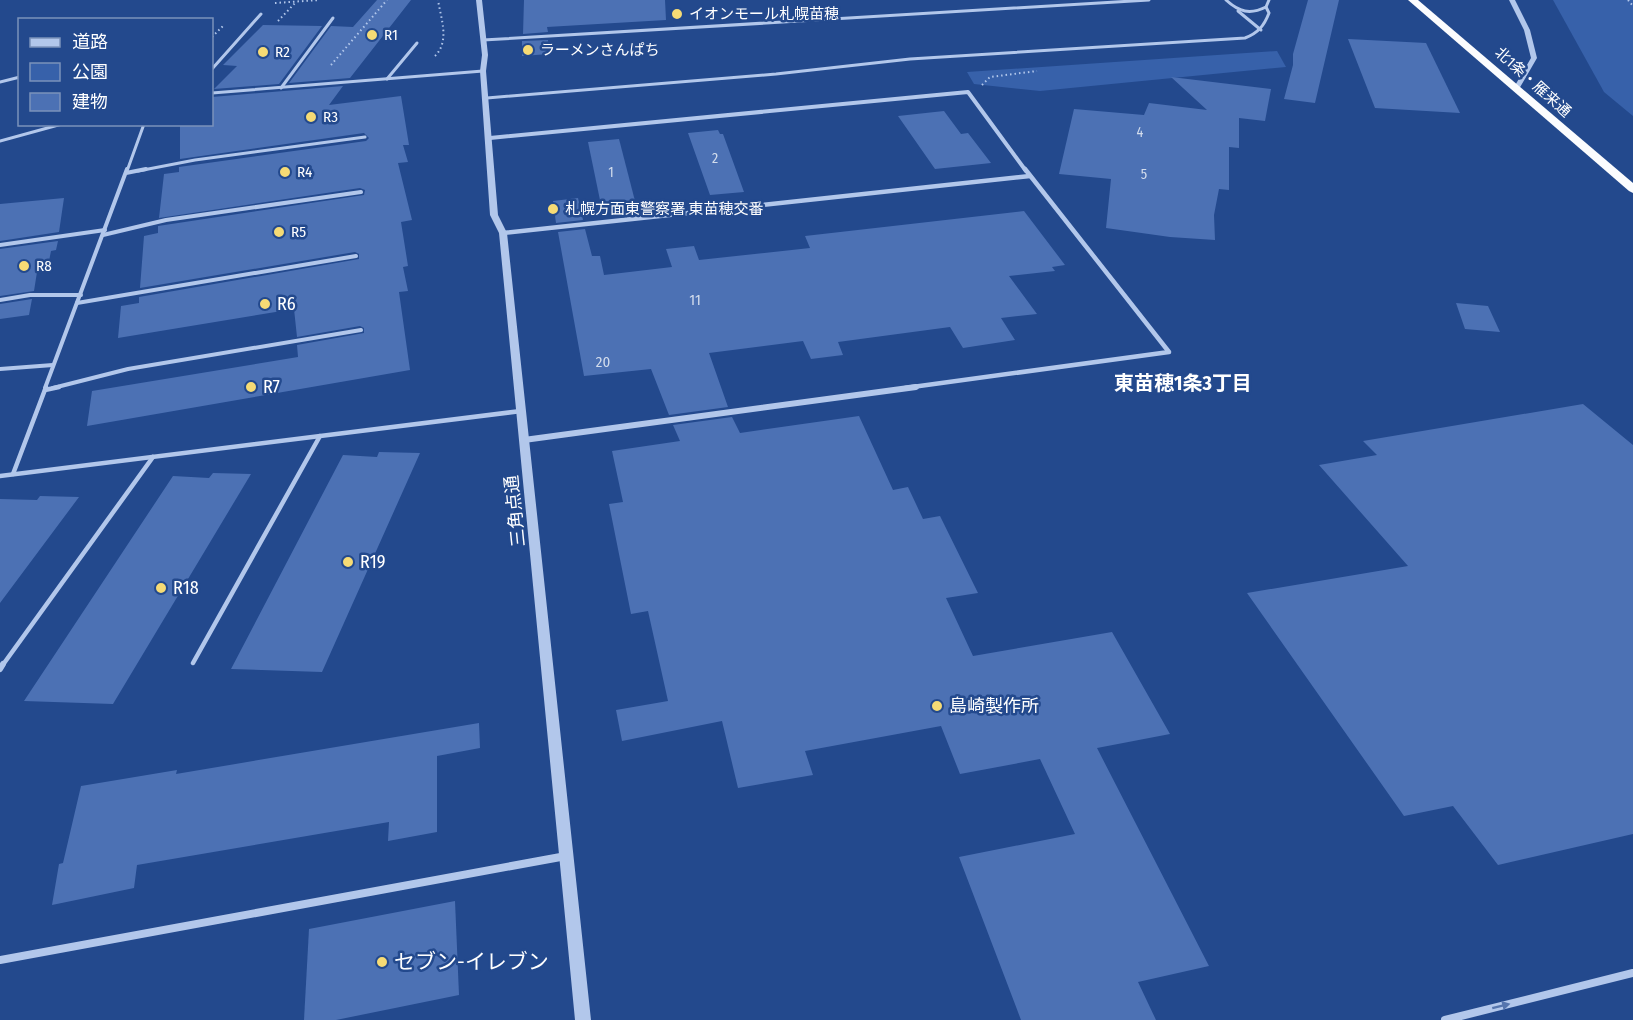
<svg xmlns="http://www.w3.org/2000/svg" width="1633" height="1020" font-family="'Fira Sans Condensed','Noto Sans JP',sans-serif">
	<style>
		.green { fill: #3761aa }
		.building { fill: #4c71b4 }
		.lines { fill: none; stroke-linecap: round; stroke-linejoin: round }
		.path { stroke: #b2c7eb; stroke-width: 2; stroke-dasharray: 1.5 3; stroke-linecap: butt }
		.service-far3 { stroke: #b2c7eb; stroke-width: 3 }
		.service-far2 { stroke: #b2c7eb; stroke-width: 4 }
		.service-far1 { stroke: #b2c7eb; stroke-width: 4.5 }
		.service { stroke: #b2c7eb; stroke-width: 6 }
		.minor-far3 { stroke: #b2c7eb; stroke-width: 4 }
		.minor-far2 { stroke: #b2c7eb; stroke-width: 4.5 }
		.minor-far1 { stroke: #b2c7eb; stroke-width: 6 }
		.minor { stroke: #b2c7eb; stroke-width: 8 }
		.tertiary { fill: #b2c7eb; fill-rule: evenodd }
		.trunk { fill: #fbfcfe; fill-rule: evenodd }
		.oneway { fill: #5575ae }
		.poi-dot { fill: #f6db75; stroke: #23498d; stroke-width: 2 }
		.labels { text-anchor: middle; stroke-width: 5; stroke-linejoin: round; paint-order: stroke }
		.far-number-label { font-size: 14px; fill: #d2dcec }
		.far-poi-label { font-size: 15px; fill: #fff; stroke: #23498d; text-anchor: start }
		.far-street-label { font-size: 15px; fill: #fff; stroke: #23498d }
		.number-label { font-size: 15px; fill: #d2dcec }
		.poi-label { font-size: 18px; fill: #fff; stroke: #23498d; text-anchor: start }
		.street-label { font-size: 18px; fill: #fff; stroke: #23498d }
		.neighbourhood-label { font-size: 20px; font-weight: bold; fill: #fff; stroke: #23498d }
		.near-poi-label { font-size: 21px; fill: #fff; stroke: #23498d; text-anchor: start }
	</style>
	<rect width="100%" height="100%" fill="#23498d"/>
	<g class="green">
		<path d="M1553,0H1633V116L1604,92Z"/>
		<path d="M1277,51L1286,67L1040,91L974,84L967,72Z"/>
	</g>
	<g class="building">
		<path d="M377,0H411L350,78L289,83L331,26L353,27Z"/>
		<path d="M524,0H665L666,20L547,27L548,32L523,34Z"/>
		<path d="M1308,0H1339L1315,103L1284,99L1293,65V54Z"/>
		<path d="M263,25L322,26L279,84L214,89L237,66L223,65Z"/>
		<path d="M1348,39L1426,43L1460,113L1375,108Z"/>
		<path d="M548,40L549,54L522,56V41Z"/>
		<path d="M1171,77L1271,89L1265,121L1239,118V148L1229,147V190L1219,189L1214,215L1215,240L1170,237L1106,228L1111,179L1059,174L1074,109L1144,115L1149,103L1207,110Z"/>
		<path d="M343,86L329,105L401,96L409,145H403L408,162L398,163L412,220L401,222L408,266L403,267L408,291L399,292L410,370L87,426L92,391L298,357L297,345L364,333V328L360,326L297,337L294,309L118,338L121,306L139,303V297L359,259V254L355,252L140,288L144,236L158,233V226L364,195L365,190L360,188L159,218L164,174L179,172V167L366,141L369,138L364,133L180,159V124H212V97Z"/>
		<path d="M944,111L961,134L968,133L991,163L935,169L898,116Z"/>
		<path d="M718,130L720,134H723L744,192L710,195L688,133Z"/>
		<path d="M619,139L635,201L601,205L588,142Z"/>
		<path d="M64,198L59,232L0,241V204Z"/>
		<path d="M578,198L583,220L556,223L553,201Z"/>
		<path d="M1024,211L1065,265L1052,267L1055,271L1009,276L1037,314L1001,318L1015,340L963,348L950,327L838,342L843,355L811,359L803,341L709,353L728,407L669,415L651,369L584,376L558,232L585,229L592,256H600L604,275L672,267L666,249L694,246L699,260L810,248L805,236Z"/>
		<path d="M58,241L56,250L51,251L47,271L37,272L34,291L0,296V249Z"/>
		<path d="M32,299L29,315L0,319V304Z"/>
		<path d="M1456,303L1488,306L1500,332L1465,329Z"/>
		<path d="M1583,404L1633,445V834L1498,865L1453,806L1404,816L1247,593L1408,566L1319,465L1377,455L1363,441Z"/>
		<path d="M859,416L893,490L908,487L923,519L940,516L978,593L946,598L973,656L1112,632L1170,734L1097,748L1209,966L1138,982L1156,1020H1021L959,857L1075,834L1040,759L960,774L941,726L805,751L813,775L738,788L722,721L622,741L616,710L668,701L648,611L631,614L609,504L623,502L612,451L680,441L673,425L732,417L740,433Z"/>
		<path d="M379,452L420,453L322,672L231,669L343,455L377,457Z"/>
		<path d="M213,473L251,474L113,704L24,701L173,476L209,478Z"/>
		<path d="M40,496L79,497L0,603V499L37,500Z"/>
		<path d="M479,723L480,748L437,756V832L388,841L389,822L137,865L134,888L52,905L59,864L63,863L81,786L177,770L176,774Z"/>
		<path d="M455,901L459,995L336,1020H304L309,929Z"/>
	</g>
	<g class="lines">
		<g class="path">
			<path d="M1628,0L1633,6"/>
			<path d="M275,3L319,0"/>
			<path d="M278,21L296,2"/>
			<path d="M212,37L224,25"/>
			<path d="M435,56C450,41 441,19 438,0"/>
			<path d="M331,65L387,0"/>
			<path d="M982,85L990,77L1037,71"/>
		</g>
		<g class="service-far3">
			<path d="M1226,0C1239,12 1250,15 1266,7"/>
			<path d="M1238,11L1261,30"/>
			<path d="M483,40L1149,0"/>
			<path d="M212,69L261,14"/>
			<path d="M387,79L417,43"/>
			<path d="M0,82L20,77"/>
			<path d="M281,88L333,18"/>
			<path d="M212,93L483,71"/>
			<path d="M487,98L776,74L910,59L1245,38C1258,33 1264,26 1269,13L1266,7L1269,0"/>
			<path d="M0,141L62,124"/>
			<path d="M127,171L144,124"/>
			<path d="M138,171L195,160L365,137"/>
		</g>
		<g class="service-far2">
			<path d="M126,173L146,169"/>
			<path d="M103,235L166,220L361,192"/>
			<path d="M0,245L105,230"/>
			<path d="M0,300L30,295H81"/>
			<path d="M77,303L356,256"/>
			<path d="M0,369L53,365"/>
			<path d="M45,388L127,169"/>
			<path d="M53,388L128,369L361,330"/>
		</g>
		<g class="service-far1">
			<path d="M45,390L59,387"/>
			<path d="M13,474L46,387"/>
			<path d="M0,476L521,411"/>
			<path d="M193,663L320,436"/>
			<path d="M2,666L153,457"/>
		</g>
		<path class="service" d="M0,669L3,664"/>
		<path class="minor-far3" d="M490,138L968,92L1026,171"/>
		<g class="minor-far2">
			<path d="M503,233L1030,176"/>
			<path d="M905,388L1169,352L1025,169"/>
		</g>
		<path class="minor-far1" d="M524,440L916,387"/>
		<g class="minor">
			<path d="M0,960L566,856"/>
			<path d="M1445,1020L1633,973"/>
		</g>
		<g class="tertiary">
			<path d="M476,0H482L488,55L486,71L498,215L507,233L591,1020H575L499,233L490,215L480,71L482,55Z"/>
			<path d="M1509,0H1515L1530,30L1537,58L1519,89L1516,91L1513,89L1531,58L1524,30Z"/>
		</g>
		<path class="trunk" d="M1408,0H1418L1633,183V193L1629,191Z"/>
	</g>
	<defs><path id="oneway-solid" d="M-6-.8H1V-3.2L6.5 0L1 3.2V.8H-6Z" transform="scale(1.5)"/></defs>
	<use class="oneway" href="#oneway-solid" transform="translate(1501 1006) rotate(-14)"/>
	<g class="poi-dot">
		<circle cx="677" cy="14" r="6"/>
		<circle cx="372" cy="35" r="6"/>
		<circle cx="528" cy="50" r="6"/>
		<circle cx="263" cy="52" r="6"/>
		<circle cx="311" cy="117" r="6"/>
		<circle cx="285" cy="172" r="6"/>
		<circle cx="553" cy="209" r="6"/>
		<circle cx="279" cy="232" r="6"/>
		<circle cx="24" cy="266" r="6"/>
		<circle cx="265" cy="304" r="6"/>
		<circle cx="251" cy="387" r="6"/>
		<circle cx="348" cy="562" r="6"/>
		<circle cx="161" cy="588" r="6"/>
		<circle cx="937" cy="706" r="6"/>
		<circle cx="382" cy="962" r="6"/>
	</g>
	<g class="labels">
		<g class="far-number-label">
			<text x="1140" y="137">4</text>
			<text x="715" y="163">2</text>
			<text x="611" y="177">1</text>
			<text x="1144" y="179">5</text>
		</g>
		<g class="far-poi-label">
			<text x="689" y="19">イオンモール札幌苗穂</text>
			<text x="384" y="40">R1</text>
			<text x="540" y="55">ラーメンさんぱち</text>
			<text x="275" y="57">R2</text>
			<text x="323" y="122">R3</text>
			<text x="297" y="177">R4</text>
			<text x="565" y="214">札幌方面東警察署 東苗穂交番</text>
			<text x="291" y="237">R5</text>
			<text x="36" y="271">R8</text>
		</g>
		<g class="far-street-label">
			<text transform="translate(1533 82) rotate(42)" y="5">北1条・雁来通</text>
		</g>
		<g class="number-label">
			<text x="695" y="305">11</text>
			<text x="603" y="367">20</text>
		</g>
		<g class="poi-label">
			<text x="277" y="310">R6</text>
			<text x="263" y="393">R7</text>
			<text x="360" y="568">R19</text>
			<text x="173" y="594">R18</text>
			<text x="949" y="712">島崎製作所</text>
		</g>
		<g class="street-label">
			<text transform="translate(515 511) rotate(-96)" y="6">三角点通</text>
		</g>
		<g class="neighbourhood-label">
			<text x="1183" y="390">東苗穂1条3丁目</text>
		</g>
		<g class="near-poi-label">
			<text x="394" y="969">セブン-イレブン</text>
		</g>
	</g>
	<rect x="18" y="18" width="195" height="108" fill="#23498d" stroke="#7b92bb" stroke-width="1.5"/>
	<rect x="30" y="38" width="30" height="9" fill="#b2c7eb" stroke="#7b92bb" stroke-width="1.5"/>
	<text x="72" y="48" font-size="18" fill="#ffffff">道路</text>
	<rect x="30" y="63" width="30" height="18" fill="#3761aa" stroke="#7b92bb" stroke-width="1.5"/>
	<text x="72" y="78" font-size="18" fill="#ffffff">公園</text>
	<rect x="30" y="93" width="30" height="18" fill="#4c71b4" stroke="#7b92bb" stroke-width="1.5"/>
	<text x="72" y="108" font-size="18" fill="#ffffff">建物</text>
</svg>
